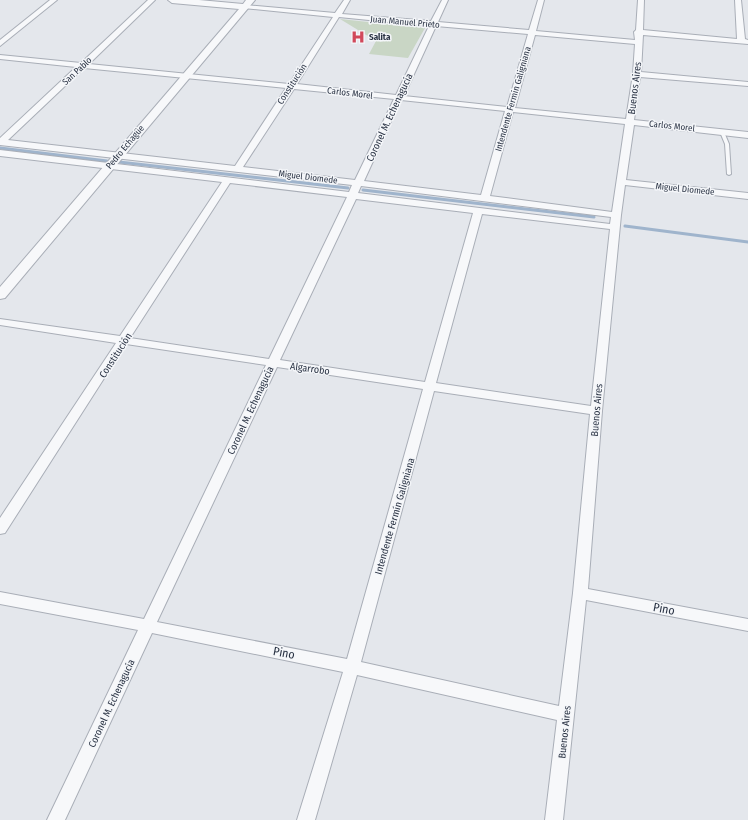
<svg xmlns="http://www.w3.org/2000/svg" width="748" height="820" font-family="'Fira Sans Condensed',sans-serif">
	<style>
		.green { fill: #c9d6c5 }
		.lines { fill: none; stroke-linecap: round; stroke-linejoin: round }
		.stream { stroke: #9fb4cc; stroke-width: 3 }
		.service-casing { stroke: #a9aeb7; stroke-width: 2 }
		.minor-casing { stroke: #a9aeb7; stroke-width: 2 }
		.tertiary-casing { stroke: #a9aeb7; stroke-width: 2 }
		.service { fill: #f7f8fa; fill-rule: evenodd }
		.minor { fill: #f7f8fa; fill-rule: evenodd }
		.tertiary { fill: #f7f8fa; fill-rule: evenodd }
		.labels { text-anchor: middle; stroke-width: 3; stroke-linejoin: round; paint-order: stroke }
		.far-street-label { font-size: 9px; fill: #2b3445; stroke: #f4f6f9 }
		.far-poi-label { font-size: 9px; font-weight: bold; fill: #2b3445; stroke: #f4f6f9; text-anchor: start }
		.street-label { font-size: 10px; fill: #2b3445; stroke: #f4f6f9 }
		.near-street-label { font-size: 12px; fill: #2b3445; stroke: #f4f6f9 }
	</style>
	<rect width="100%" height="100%" fill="#e4e7ec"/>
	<path class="green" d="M340,19L425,28L408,58L369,54L376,41Z"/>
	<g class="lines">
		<g class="stream">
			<path d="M0,148L107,161"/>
			<path d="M119,162L348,188"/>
			<path d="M363,190L594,217"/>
			<path d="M625,226L748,242"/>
		</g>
		<g class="service-casing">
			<path id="service" d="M721,131L724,132L729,144L731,174L729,175L727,174L725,144L720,132Z"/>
		</g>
		<g class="minor-casing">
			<g id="minor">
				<path d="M50,0H57L0,46V40Z"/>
				<path d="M148,0H155L89,64L289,84L333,17L243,8L242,7L245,5L335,13L344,0H350L342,14L431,21L442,0H448L438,22L529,30L538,0H544L536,31L635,40L634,32L636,30L638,0H644L643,30L737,39L735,0H741L745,39L748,40V44L643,35L641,72L748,82V86L640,77L634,120L748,132V138L634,125L626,180L748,193V199L625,185L621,215L602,411L588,589L748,619V631L586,600L563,820H545L557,720L357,675L315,820H297L343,672L152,633L65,820H47L138,630L0,604V592L144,619L266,365L126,344L5,533L0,534V518L116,343L0,325V319L120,336L222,182L0,156V150L349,192L352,185L0,145V138L76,67L0,59V55L81,63ZM339,17L429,26L396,95L297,84ZM436,26L528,34L507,107L404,96ZM535,35L635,44L633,74L626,119L515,108ZM84,68L286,88L235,166L8,140ZM294,89L394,99L355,180L243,167ZM401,100L505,111L481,195L364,181ZM513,112L625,124L612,212L490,196ZM230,183L347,197L269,359L130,338ZM361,186L611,217L610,224L358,193ZM356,199L473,213L425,382L280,360ZM482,214L610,229L591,406L436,383ZM277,367L423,389L347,659L157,622ZM434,391L590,414L573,593L559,706L361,662Z"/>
			</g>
		</g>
		<g class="tertiary-casing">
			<path id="tertiary" d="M168,0H199L243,4L246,0H255L5,298L0,299V287L239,9L172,3Z"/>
		</g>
		<use href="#service" class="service"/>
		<use href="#minor" class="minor"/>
		<use href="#tertiary" class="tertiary"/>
	</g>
	<defs>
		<g id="hospital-bare" transform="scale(1.08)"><path d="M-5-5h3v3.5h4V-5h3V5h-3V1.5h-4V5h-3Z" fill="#d1495b" stroke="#f4f6f9" stroke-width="2.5" paint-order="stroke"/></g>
	</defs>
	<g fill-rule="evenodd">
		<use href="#hospital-bare" x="358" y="37"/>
	</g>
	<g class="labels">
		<g class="far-street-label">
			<text transform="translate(405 22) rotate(5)" y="3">Juan Manuel Prieto</text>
			<text transform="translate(77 71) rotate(-43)" y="3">San Pablo</text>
			<text transform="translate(292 84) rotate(-57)" y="3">Constitución</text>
			<text transform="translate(350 93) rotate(7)" y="3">Carlos Morel</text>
			<text transform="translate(513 99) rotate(-74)" y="3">Intendente Fermín Galigniana</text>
			<text transform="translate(672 126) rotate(6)" y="3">Carlos Morel</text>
			<text transform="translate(125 147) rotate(-50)" y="3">Pedro Echagüe</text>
			<text transform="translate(308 177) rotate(7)" y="3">Miguel Diomede</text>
			<text transform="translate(685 189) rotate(6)" y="3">Miguel Diomede</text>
		</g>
		<g class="far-poi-label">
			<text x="369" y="40">Salita</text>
		</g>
		<g class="street-label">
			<text transform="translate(634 88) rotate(-83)" y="4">Buenos Aires</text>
			<text transform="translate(389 117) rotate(-65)" y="4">Coronel M. Echenagucía</text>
			<text transform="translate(115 355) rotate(-57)" y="4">Constitución</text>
			<text transform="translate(310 368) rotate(8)" y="4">Algarrobo</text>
			<text transform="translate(250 410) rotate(-65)" y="4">Coronel M. Echenagucía</text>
			<text transform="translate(596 410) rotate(-85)" y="4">Buenos Aires</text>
			<text transform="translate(394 516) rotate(-74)" y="4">Intendente Fermín Galigniana</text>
			<text transform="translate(111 703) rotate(-65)" y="4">Coronel M. Echenagucía</text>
			<text transform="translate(564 732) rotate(-84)" y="4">Buenos Aires</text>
		</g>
		<g class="near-street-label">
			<text transform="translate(664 609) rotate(11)" y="4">Pino</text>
			<text transform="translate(284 653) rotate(11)" y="4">Pino</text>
		</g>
	</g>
</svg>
